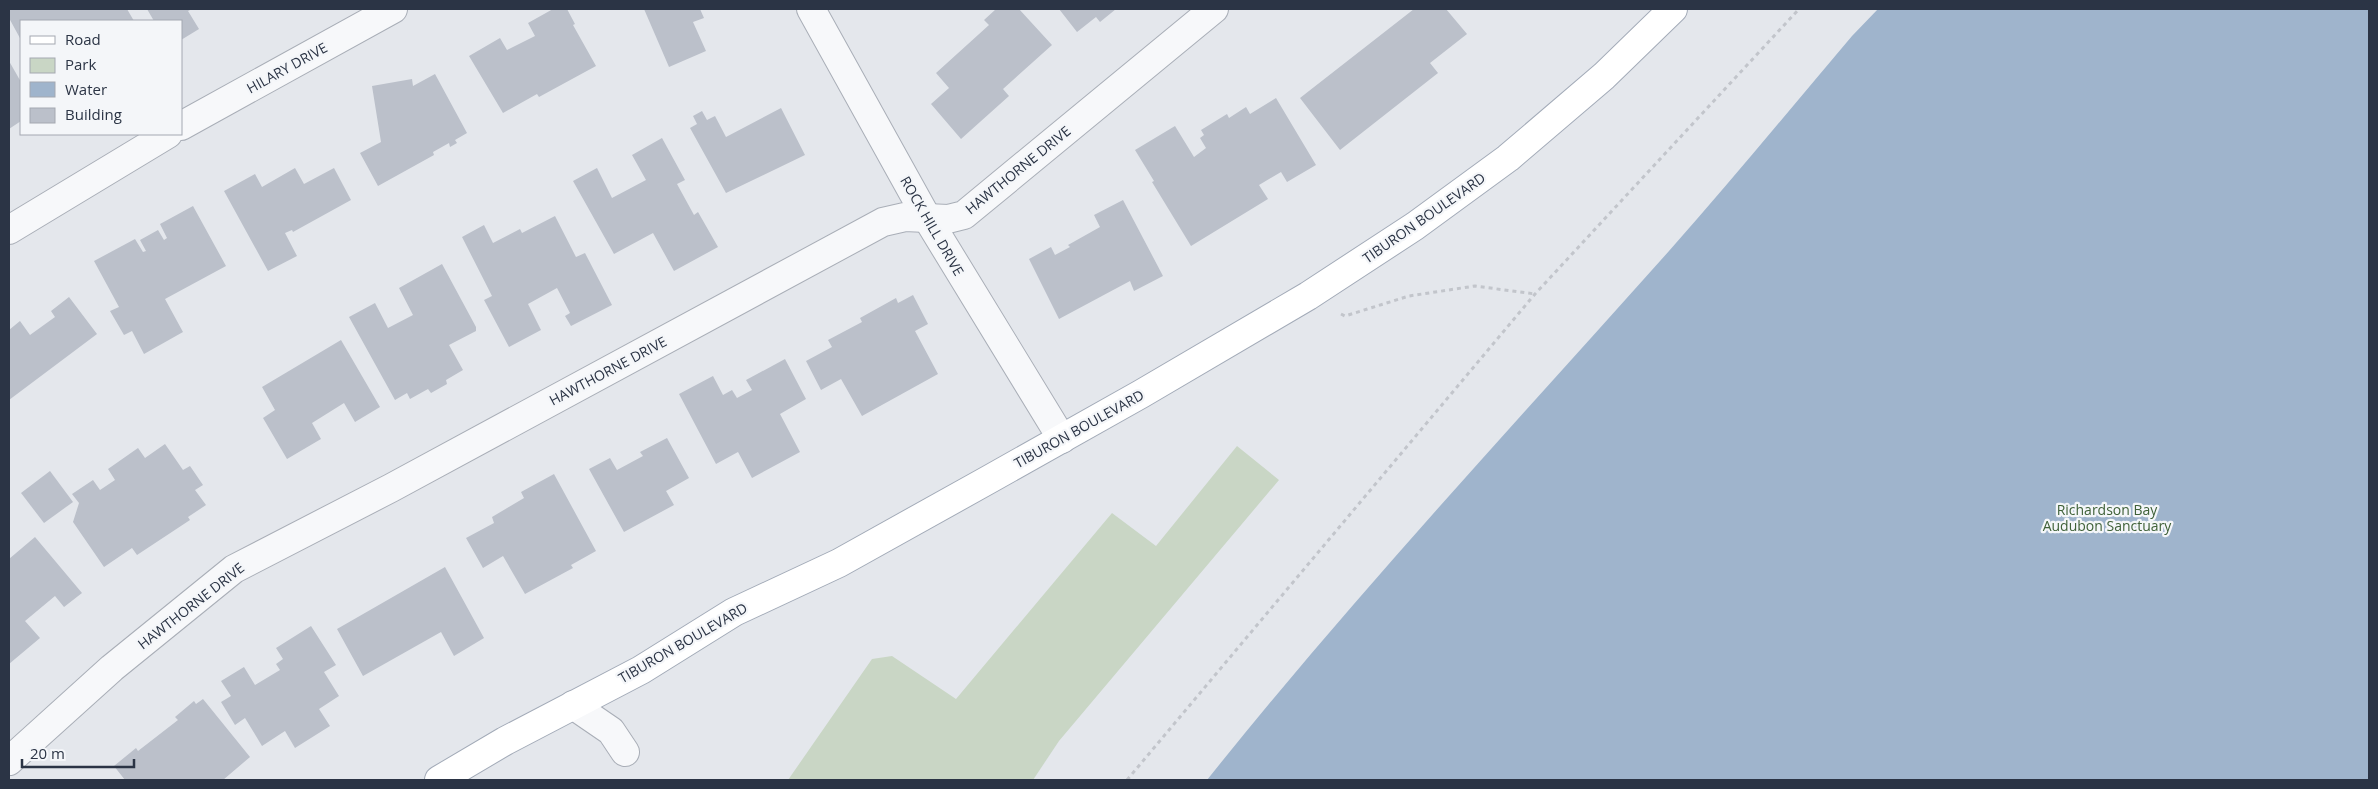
<svg xmlns="http://www.w3.org/2000/svg" width="2378" height="789" font-family="'Open Sans',sans-serif">
	<style>
		.green { fill: #c9d6c5 }
		.water { fill: #9fb4cc }
		.building { fill: #bbc0ca }
		.lines { fill: none; stroke-linecap: round; stroke-linejoin: round }
		.minor-casing { stroke: #a9aeb7; stroke-width: 30 }
		.major-casing { stroke: #a3abb8; stroke-width: 30 }
		.path { stroke: #c2c5cb; stroke-width: 3; stroke-dasharray: 4 4; stroke-linecap: butt }
		.minor { stroke: #f7f8fa; stroke-width: 28 }
		.major { stroke: #fff; stroke-width: 28 }
		.labels { text-anchor: middle; stroke-width: 4.5; stroke-linejoin: round; paint-order: stroke }
		.street-label { font-size: 14px; fill: #2b3445; stroke: #f4f6f9 }
		.park-label { font-size: 14px; fill: #3f6138; stroke: #f4f6f9 }
	</style>
	<rect width="100%" height="100%" fill="#e4e7ec"/>
	<path class="green" d="M1237,446L1279,480L1059,741L1033,780H788L872,659L892,656L956,699L1112,513L1156,546Z"/>
	<path class="water" d="M1878,9H2369V780H1207C1353,597 1513,426 1669,251C1731,181 1791,108 1852,36Z"/>
	<g class="building">
		<path d="M9,9H127L134,21H21V40L9,18Z"/>
		<path d="M147,9H192L188,11L199,29L181,40V21H154Z"/>
		<path d="M553,9H567L575,24L573,25L596,66L539,97L537,94L503,113L469,56L500,38L507,50L535,36L528,23Z"/>
		<path d="M644,9H700L704,18L693,22L706,51L669,67Z"/>
		<path d="M996,9H1019L1052,45L1003,89L1009,96L961,139L931,104L949,88L936,73L989,25L984,20Z"/>
		<path d="M1059,9H1116L1100,22L1096,17L1077,32Z"/>
		<path d="M1414,9H1446L1467,34L1430,63L1438,73L1340,150L1300,98Z"/>
		<path d="M9,61L21,82V121L9,129Z"/>
		<path d="M435,74L467,133L455,140L457,143L450,147L449,143L433,152L434,155L378,186L360,153L381,142L372,86L412,79L413,86Z"/>
		<path d="M1276,98L1316,165L1287,182L1281,172L1259,185L1268,199L1191,246L1152,182L1154,181L1135,150L1175,126L1194,157L1206,148L1200,138L1204,135L1201,130L1227,114L1229,118L1246,107L1250,114Z"/>
		<path d="M781,108L805,155L726,193L690,128L697,124L693,116L702,111L707,120L715,116L726,137Z"/>
		<path d="M662,138L685,180L677,184L694,215L698,212L718,247L674,271L653,233L614,254L573,181L597,168L612,198L646,180L632,155Z"/>
		<path d="M295,168L304,184L334,168L351,200L293,232L292,230L285,233L297,256L268,271L224,191L255,174L262,187Z"/>
		<path d="M1123,200L1163,276L1134,291L1130,281L1059,319L1029,259L1051,247L1055,255L1070,247L1068,245L1100,227L1094,215Z"/>
		<path d="M193,206L226,266L165,299L183,332L144,354L132,331L124,335L110,311L119,307L94,261L135,239L143,252L146,251L140,240L158,230L164,240L167,238L160,224Z"/>
		<path d="M555,216L576,257L585,253L612,305L571,326L565,316L570,313L557,288L528,304L541,330L509,347L484,300L492,296L462,237L484,225L493,243L520,229L522,233Z"/>
		<path d="M442,264L476,327V331L449,345L463,370L446,380L447,384L431,393L428,389L410,399L407,393L395,400L349,317L375,303L388,328L413,315L399,288Z"/>
		<path d="M913,295L928,324L915,331L938,374L862,416L841,379L821,390L806,361L832,347L828,340L862,322L860,318L896,298L898,303Z"/>
		<path d="M69,297L97,334L9,400V330L20,321L30,335L55,317L51,311Z"/>
		<path d="M341,340L380,407L355,422L344,403L312,423L321,439L287,459L263,418L275,410L262,387Z"/>
		<path d="M785,359L806,399L780,414L800,452L752,478L738,452L716,464L679,394L713,376L723,395L732,390L737,398L752,390L746,380Z"/>
		<path d="M667,438L689,478L666,491L674,505L624,532L589,469L610,458L617,470L643,456L640,452Z"/>
		<path d="M165,444L183,470L190,466L203,485L195,490L206,505L188,517L190,520L137,555L132,548L104,567L73,522L79,503L72,494L93,480L100,490L115,480L108,469L138,448L145,458Z"/>
		<path d="M50,471L73,502L44,523L21,493Z"/>
		<path d="M554,474L596,551L571,565L573,568L525,594L503,556L483,568L466,538L494,523L492,517L524,498L521,492Z"/>
		<path d="M35,537L82,593L64,607L55,596L25,621L40,638L9,664V559Z"/>
		<path d="M445,567L484,638L454,656L441,632L363,676L337,629Z"/>
		<path d="M311,626L336,665L324,672L339,696L319,709L330,726L295,748L285,731L262,746L245,718L235,725L221,702L231,696L221,681L244,667L255,685L280,670L276,664L283,659L276,648Z"/>
		<path d="M203,699L250,757L223,780H125L114,766L136,748L138,751L178,720L175,717L194,701L196,704Z"/>
	</g>
	<g class="lines">
		<g class="minor-casing">
			<g id="minor">
				<path d="M811,9L927,218L1062,439"/>
				<path d="M181,126L393,9"/>
				<path d="M9,230L168,134"/>
				<path d="M573,705L611,731L625,752"/>
				<path d="M9,761L112,668L234,569L391,488L883,222L905,217L948,219L964,215L1214,9"/>
			</g>
		</g>
		<g class="major-casing">
			<path id="major" d="M439,780L505,741L641,670L734,612L839,563L988,480L1141,394L1308,296L1415,226L1508,158L1604,76L1673,9"/>
		</g>
		<g class="path">
			<path d="M1341,314L1345,316L1409,296L1475,286L1535,294"/>
			<path d="M1127,780L1535,294L1799,9"/>
		</g>
		<use href="#minor" class="minor"/>
		<use href="#major" class="major"/>
	</g>
	<g class="labels">
		<g class="street-label">
			<text transform="translate(287 68) rotate(-29)" y="5">HILARY DRIVE</text>
			<text transform="translate(1018 170) rotate(-39)" y="5">HAWTHORNE DRIVE</text>
			<text transform="translate(1424 218) rotate(-35)" y="5">TIBURON BOULEVARD</text>
			<text transform="translate(932 226) rotate(60)" y="5">ROCK HILL DRIVE</text>
			<text transform="translate(608 371) rotate(-28)" y="5">HAWTHORNE DRIVE</text>
			<text transform="translate(1079 429) rotate(-29)" y="5">TIBURON BOULEVARD</text>
			<text transform="translate(191 606) rotate(-38)" y="5">HAWTHORNE DRIVE</text>
			<text transform="translate(683 643) rotate(-30)" y="5">TIBURON BOULEVARD</text>
		</g>
		<g class="park-label">
			<text x="2107" y="515">Richardson Bay<tspan x="2107" dy="16">Audubon Sanctuary</tspan></text>
		</g>
	</g>
	<rect width="2378" height="789" fill="none" stroke="#2b3445" stroke-width="20"/>
	<rect x="20" y="20" width="162" height="115" fill="#f4f6f9" stroke="#a4a8b1"/>
	<rect x="30" y="36" width="25" height="8" fill="#ffffff" stroke="#a4a8b1"/>
	<text x="65" y="45" font-size="15" fill="#2b3445">Road</text>
	<rect x="30" y="58" width="25" height="15" fill="#c9d6c5" stroke="#a4a8b1"/>
	<text x="65" y="70" font-size="15" fill="#2b3445">Park</text>
	<rect x="30" y="82" width="25" height="15" fill="#9fb4cc" stroke="#a4a8b1"/>
	<text x="65" y="95" font-size="15" fill="#2b3445">Water</text>
	<rect x="30" y="108" width="25" height="15" fill="#bbc0ca" stroke="#a4a8b1"/>
	<text x="65" y="120" font-size="15" fill="#2b3445">Building</text>
	<path d="M22 759v8h112v-8" fill="none" stroke="#2b3445" stroke-width="2.5"/>
	<text x="30" y="759" font-size="15" fill="#2b3445" stroke="#f4f6f9" stroke-width="4" paint-order="stroke">20 m</text>
</svg>
